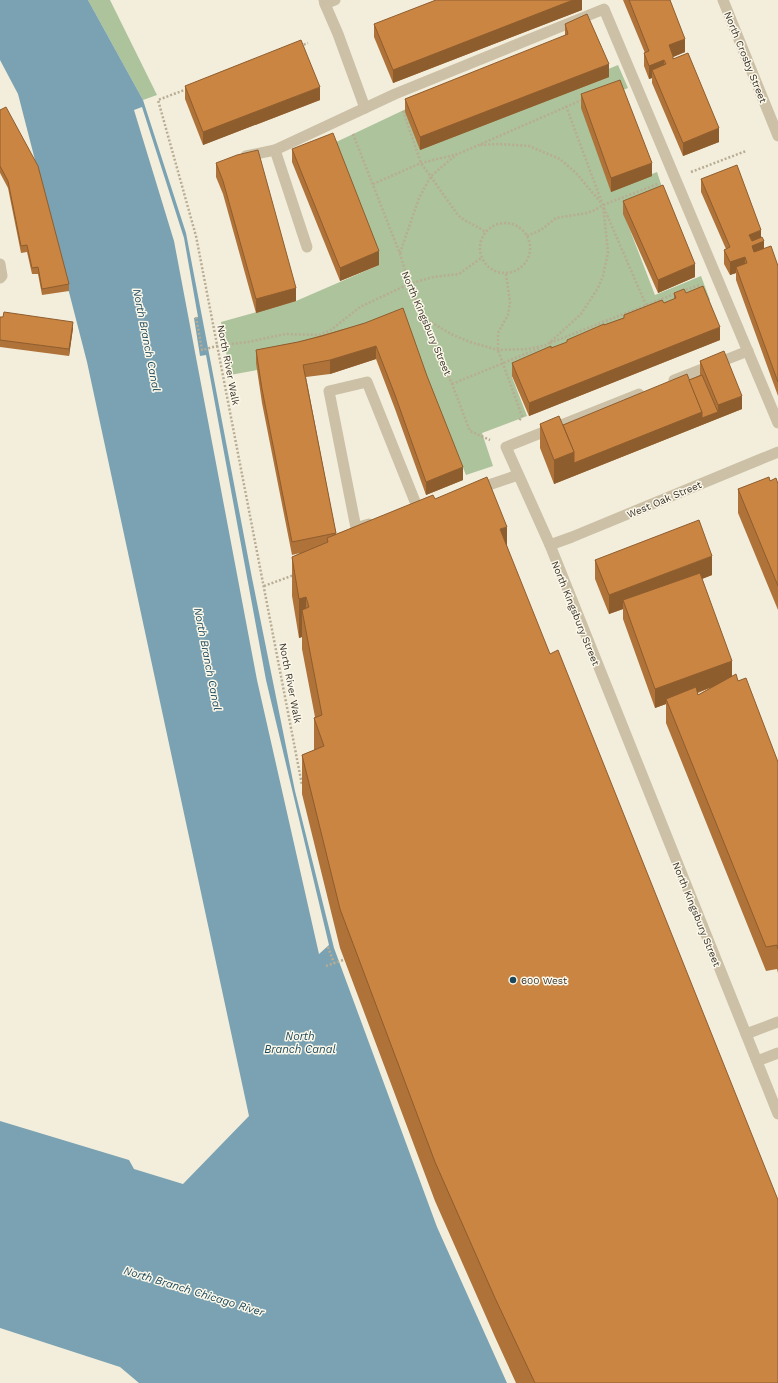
<svg xmlns="http://www.w3.org/2000/svg" width="778" height="1383" font-family="'Work Sans',sans-serif">
	<style>
		.green { fill: #acc39b }
		.water { fill: #7aa2b2 }
		.pier { fill: #f3eedc }
		.lines { fill: none; stroke-linecap: round; stroke-linejoin: round }
		.path { stroke: #b8ac92; stroke-width: 2.5; stroke-dasharray: 2 2; stroke-linecap: butt }
		.service { stroke: #ccc1a7; stroke-width: 11 }
		.minor { stroke: #ccc1a7; stroke-width: 11 }
		.wall { fill: #af7239; fill-rule: evenodd }
		.shaded-wall { fill: #8e5d2e }
		.building { fill: #cb8542; stroke: #8e5d2e }
		.poi-dot { fill: #1c485c; stroke: #fbf7e9; stroke-width: 1.5 }
		.labels { text-anchor: middle; stroke-width: 3; stroke-linejoin: round; paint-order: stroke }
		.street-label { font-size: 10px; fill: #383128; stroke: #fbf7e9 }
		.poi-label { font-size: 10px; fill: #383128; stroke: #fbf7e9; text-anchor: start }
		.water-label { font-size: 11px; font-style: italic; fill: #1c485c; stroke: #fbf7e9 }
	</style>
	<rect width="100%" height="100%" fill="#f3eedc"/>
	<g class="green">
		<path d="M88,0H110L157,95L143,100Z"/>
		<path d="M618,65L628,88L583,106L612,189L657,172L665,196L623,212L655,295L701,276L710,300L512,377L527,416L482,433L493,466L466,475L403,321L257,363V370L230,375L221,322L296,301L379,265L332,144L406,109L422,145Z"/>
	</g>
	<path class="water" d="M0,0H88L143,100L186,233L252,578L295,791L334,948L437,1227L507,1383H139L120,1367L0,1328V1121L129,1160L134,1169L183,1184L249,1116L87,362L18,94L0,60Z"/>
	<path class="pier" d="M142,107L184,238L198,317L194,318L200,356L206,355L266,680L329,945L319,954L257,680L174,241L134,110Z"/>
	<g class="lines">
		<g class="path">
			<path d="M300,46L308,43"/>
			<path d="M187,89L158,100L196,236L302,785"/>
			<path d="M566,106L602,203"/>
			<path d="M403,111L421,163L458,215C466,223 477,225 485,232"/>
			<path d="M353,134L400,254L409,284L452,384L470,431L490,440"/>
			<path d="M691,172L746,151"/>
			<path d="M373,184L421,163L458,154L584,99"/>
			<path d="M604,208L646,305"/>
			<circle cx="505" cy="248" r="25"/>
			<path d="M527,236L541,230L556,218L587,213L595,210L603,205L658,184"/>
			<path d="M400,253L419,198L431,176L457,154"/>
			<path d="M506,274L510,302L508,315L498,333V350L522,416L519,421"/>
			<path d="M682,291L700,285"/>
			<path d="M196,317L202,350L217,346L248,342L285,334L319,335L331,330L360,307L409,284L433,277L459,274L481,258"/>
			<path d="M424,318L451,334L470,342L498,350L528,349L547,345L581,314L598,288L603,276L608,252L603,205L576,173L560,159L529,146L500,144L479,145"/>
			<path d="M550,343L677,293"/>
			<path d="M452,384L540,348"/>
			<path d="M264,586L294,575"/>
			<path d="M328,947L334,963"/>
			<path d="M326,966L346,959"/>
		</g>
		<g class="service">
			<path d="M325,4L338,34L365,108"/>
			<path d="M275,150L307,247"/>
			<path d="M246,156L275,150L395,94L604,9L778,423"/>
			<path d="M0,264L2,276L0,278"/>
			<path d="M674,380L748,351"/>
			<path d="M477,489L518,475"/>
			<path d="M369,524L356,528L329,391L367,382L418,509"/>
			<path d="M550,545L506,447L639,394"/>
			<path d="M746,1034L778,1022"/>
			<path d="M757,1061L778,1053"/>
		</g>
		<g class="minor">
			<path d="M324,0L325,4L335,0"/>
			<path d="M723,0L778,136"/>
			<path d="M778,452L572,537L550,545L778,1114"/>
		</g>
	</g>
	<g class="wall">
		<path d="M582,0V10L393,83L374,37V24Z"/>
		<path d="M623,0H670L685,52L673,57V59L719,142L683,156L652,83V78L649,79L644,66V53H645Z"/>
		<path d="M565,24L609,77L420,150L405,112V99L565,36Z"/>
		<path d="M185,86L320,100L203,145L185,99Z"/>
		<path d="M581,94L652,176L611,192L581,108Z"/>
		<path d="M0,110L69,284V291L42,295L38,274H32L27,252L21,253L8,188L0,173Z"/>
		<path d="M292,149L379,265L340,281L292,162Z"/>
		<path d="M216,163L296,301L256,313L223,194L216,177Z"/>
		<path d="M701,179L761,238L764,249L778,266V396L736,280V273L730,275L724,264V250L726,249L701,192Z"/>
		<path d="M623,201L695,277L658,293L623,214Z"/>
		<path d="M674,293H686L720,340L529,416L512,376V363L567,343V340L604,325L674,299Z"/>
		<path d="M0,317L73,328L69,356L0,347Z"/>
		<path d="M365,323L463,480L426,495L395,409L376,359L330,374L306,377L336,534L435,499L507,546L778,1383H516L495,1337L435,1201L340,948L302,794V755L314,750V718L315,717L302,649V637L299,638L292,596V557L300,553L292,555L262,403L256,363V350L298,342Z"/>
		<path d="M700,361L742,409L554,484L540,448V424L563,425L689,380L700,375Z"/>
		<path d="M770,481L778,484V610L738,513V489Z"/>
		<path d="M595,560L712,575L702,579L732,676L738,681L778,762V973L777,969L766,971L666,723V704L655,708L623,619V609L609,614L595,579ZM712,687L698,695V693Z"/>
	</g>
	<g class="shaded-wall">
		<path d="M573,0H582V10L393,83V70Z"/>
		<path d="M685,39V52L673,57V69L669,45Z"/>
		<path d="M664,60V73L652,70V78L649,79V66Z"/>
		<path d="M609,64V77L420,150V137Z"/>
		<path d="M320,87V100L203,145V132Z"/>
		<path d="M719,128V142L683,156V143Z"/>
		<path d="M652,163V176L611,192V178Z"/>
		<path d="M761,230V242L764,241V254L752,259L749,235Z"/>
		<path d="M379,251V265L340,281V268Z"/>
		<path d="M745,257V271L736,267V273L730,275V262Z"/>
		<path d="M695,264V277L658,293V280Z"/>
		<path d="M296,288V301L256,313V299Z"/>
		<path d="M73,322V328L69,356V349Z"/>
		<path d="M720,327V340L529,416V403Z"/>
		<path d="M376,346V359L330,374V360Z"/>
		<path d="M742,396V409L554,484V460L574,452L702,412H718V405Z"/>
		<path d="M463,467V480L426,495V482Z"/>
		<path d="M507,527V566L500,529Z"/>
		<path d="M712,556V575L626,608L623,600V609L609,614V595Z"/>
		<path d="M306,597V627L302,610V637L299,638V599Z"/>
		<path d="M732,661V680L667,703L666,699V704L655,708V689Z"/>
	</g>
	<g class="building">
		<path d="M436,0H573L393,70L374,24Z"/>
		<path d="M629,0H670L685,39L669,45L673,56V59L688,53L719,128L683,143L652,70L666,64L664,60L649,66L644,53L649,51Z"/>
		<path d="M587,14L609,64L420,137L405,99L568,34L565,24Z"/>
		<path d="M301,40L320,87L203,132L185,86Z"/>
		<path d="M620,80L652,163L611,178L581,94Z"/>
		<path d="M6,107L38,166L69,284L42,289L38,267L32,268L27,245L21,246L8,181L0,166V110Z"/>
		<path d="M333,133L379,251L340,268L292,149Z"/>
		<path d="M258,150L296,288L256,299L223,181L216,163L237,155Z"/>
		<path d="M737,165L761,230L749,235L752,241L762,237L764,241L752,246L754,252L771,246L778,266V382L736,267L747,263L745,257L730,262L724,250L730,247L701,179Z"/>
		<path d="M663,185L695,264L658,280L623,201Z"/>
		<path d="M703,286L720,327L529,403L512,363L551,346V348L567,342V340L604,324V325L624,318V315L662,300L664,303L676,298L674,293L684,289L686,293Z"/>
		<path d="M403,308L427,376L463,467L426,482L395,395L376,346L330,360L303,365L336,533L292,542L262,389L256,350L298,342L322,336L365,323Z"/>
		<path d="M4,312L73,322L69,349L0,340V317H3Z"/>
		<path d="M724,351L742,396L718,405L700,361Z"/>
		<path d="M687,374L702,412L574,463V452L563,425Z"/>
		<path d="M702,375L718,412L702,418V412L689,380Z"/>
		<path d="M559,416L574,452L554,460L540,424Z"/>
		<path d="M487,477L507,527L500,529L550,654L558,650L778,1200V1383H535L495,1298L435,1162L340,909L302,755L324,746L314,718L322,715L302,610L309,607L306,597L299,599L292,557L328,542L327,538L433,495L435,499Z"/>
		<path d="M769,477L770,481L776,478L778,484V586L738,489Z"/>
		<path d="M699,520L712,556L609,595L595,560Z"/>
		<path d="M700,573L732,661L655,689L623,600Z"/>
		<path d="M736,674L738,681L746,678L778,762V949L777,945L766,947L666,699L696,687L698,695Z"/>
	</g>
	<circle class="poi-dot" cx="513" cy="980" r="4"/>
	<g class="labels">
		<g class="street-label">
			<text transform="translate(746 57) rotate(68)" y="4">North Crosby Street</text>
			<text transform="translate(427 323) rotate(67)" y="4">North Kingsbury Street</text>
			<text transform="translate(229 365) rotate(79)" y="4">North River Walk</text>
			<text transform="translate(664 499) rotate(-23)" y="4">West Oak Street</text>
			<text transform="translate(576 613) rotate(68)" y="4">North Kingsbury Street</text>
			<text transform="translate(291 683) rotate(79)" y="4">North River Walk</text>
			<text transform="translate(697 914) rotate(68)" y="4">North Kingsbury Street</text>
		</g>
		<g class="poi-label">
			<text x="521" y="984">600 West</text>
		</g>
		<g class="water-label">
			<text transform="translate(147 340) rotate(79)" y="4">North Branch Canal</text>
			<text transform="translate(208 659) rotate(79)" y="4">North Branch Canal</text>
			<text x="300" y="1040">North<tspan x="300" dy="13">Branch Canal</tspan></text>
			<text transform="translate(194 1291) rotate(17)" y="4">North Branch Chicago River</text>
		</g>
	</g>
</svg>
